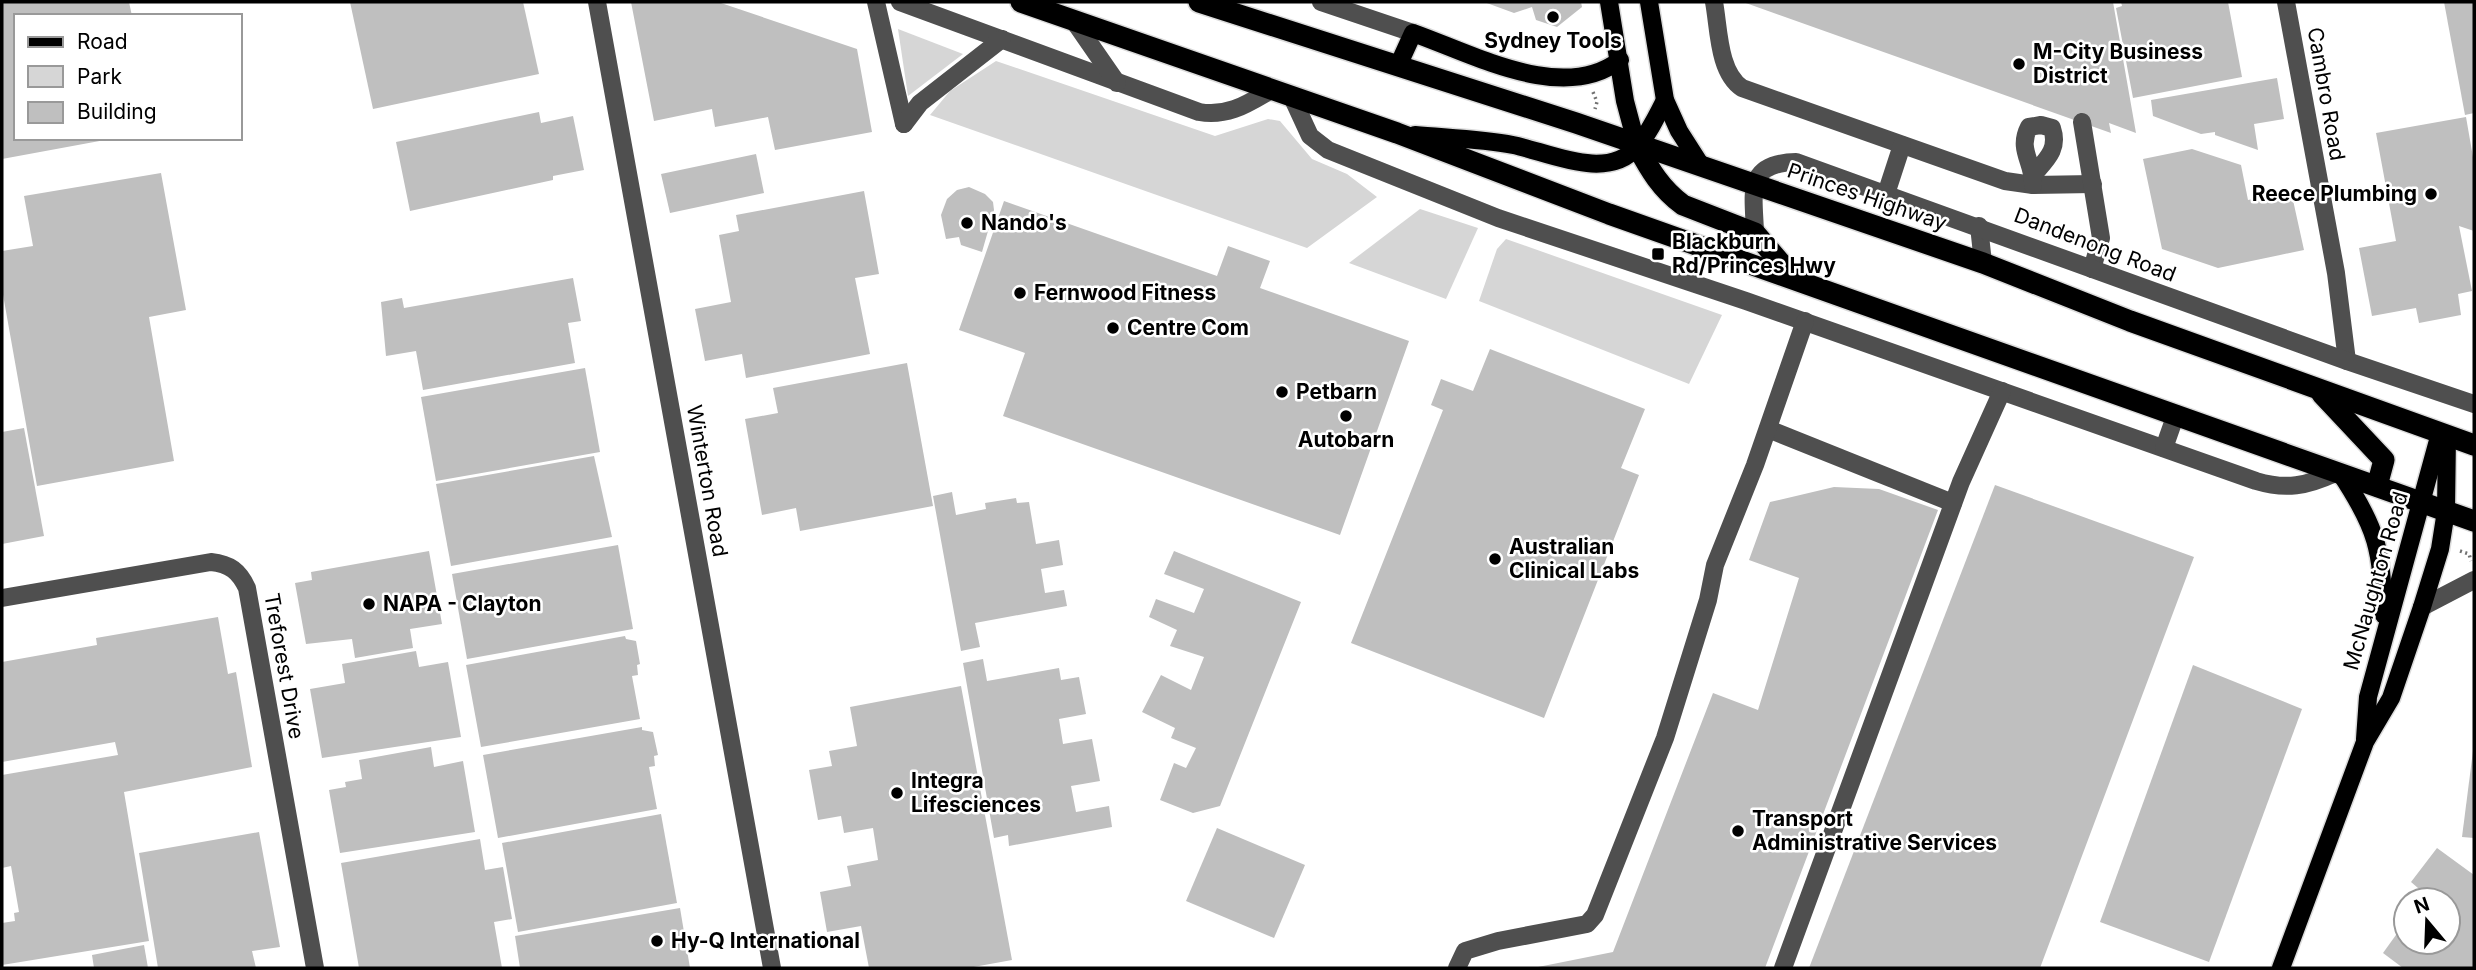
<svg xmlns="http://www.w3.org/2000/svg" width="2476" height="970" font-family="Inter,sans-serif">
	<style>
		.green { fill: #d6d6d6 }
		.building { fill: #bfbfbf }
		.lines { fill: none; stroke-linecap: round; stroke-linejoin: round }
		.major-casing { stroke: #dbdbdb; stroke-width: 21 }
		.highway-casing { stroke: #dbdbdb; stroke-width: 24 }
		.path { stroke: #717171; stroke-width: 3.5; stroke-dasharray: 2 3.5; stroke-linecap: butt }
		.minor { stroke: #4f4f4f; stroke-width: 18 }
		.major { stroke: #000; stroke-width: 18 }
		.highway { stroke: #000; stroke-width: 21 }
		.poi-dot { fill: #000; stroke: #fff; stroke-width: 2.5 }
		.labels { text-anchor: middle; stroke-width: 5; stroke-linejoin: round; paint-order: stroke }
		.poi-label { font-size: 21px; font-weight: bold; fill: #000; stroke: #fff; text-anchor: start }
		.street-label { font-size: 21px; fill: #000; stroke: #fff }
	</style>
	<rect width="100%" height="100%" fill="#fff"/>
	<g class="green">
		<path d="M898,29L963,54L908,96Z"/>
		<path d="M996,61L1215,136L1268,119L1280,121L1312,159L1347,174L1377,197L1307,248L930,115L950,91Z"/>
		<path d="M1420,209L1478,228L1446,299L1349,263Z"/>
		<path d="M1506,239L1722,315L1689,384L1479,301L1497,249Z"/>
	</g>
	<g class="building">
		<path d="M2,2H129L132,16H16V138L105,140L2,159Z"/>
		<path d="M350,2H523L539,74L373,109Z"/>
		<path d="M631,2H718L857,49L872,132L775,150L768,117L715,127L712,109L654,121Z"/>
		<path d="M1484,2H1581L1582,7L1557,27L1536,20L1532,7L1514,13Z"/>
		<path d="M1743,2H2113L2136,133L2109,123L2111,133Z"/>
		<path d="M2121,2H2228L2242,77L2133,98L2116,8L2122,6Z"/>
		<path d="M2444,2H2474V113L2465,115Z"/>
		<path d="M2277,78L2284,119L2254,124L2258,150L2215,135V132L2201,134L2153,116L2151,100Z"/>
		<path d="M539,112L541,123L573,116L584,170L553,176V180L410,211L396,142Z"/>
		<path d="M2466,117L2474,163V231L2459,226L2472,291L2458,294L2461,315L2419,323L2416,308L2372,316L2359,248L2396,241L2376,133Z"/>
		<path d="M2192,149L2241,165L2248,200L2291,191L2304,250L2218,268L2162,249L2143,159Z"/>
		<path d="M756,154L764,193L670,213L661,174Z"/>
		<path d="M161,173L186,310L149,317L174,461L37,486L2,289V251L33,246L24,196Z"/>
		<path d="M969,187L985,194L993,202L994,210L982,252L961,245L959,237L946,239L941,215L947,199L957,190Z"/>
		<path d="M864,191L879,274L855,278L870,354L746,378L742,354L705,361L695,309L731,302L719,235L739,231L736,215Z"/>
		<path d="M1004,201L1217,276L1228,246L1270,261L1260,288L1409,341L1340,535L1003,416L1025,353L959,330Z"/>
		<path d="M573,278L581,321L568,323L575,363L423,390L416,351L386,356L381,302L402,298L404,308Z"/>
		<path d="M1490,349L1645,409L1621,468L1639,475L1544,718L1351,643L1443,410L1431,405L1441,379L1473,391Z"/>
		<path d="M907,363L933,506L800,531L796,508L762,515L745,419L778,413L773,388Z"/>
		<path d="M585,368L600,452L436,481L421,397Z"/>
		<path d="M24,428L44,536L2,544V432Z"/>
		<path d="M594,456L612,537L451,566L436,484Z"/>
		<path d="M1995,485L2194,557L2040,968H1809Z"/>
		<path d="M1834,487L1879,489L1938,510L1765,968H1533L1613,952L1713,693L1758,710L1799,578L1749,560L1770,502Z"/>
		<path d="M952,492L956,515L986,509L985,503L1016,498L1017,503L1029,502L1036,544L1059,540L1063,565L1041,569L1045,593L1064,590L1067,606L975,623L980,647L961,651L933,496Z"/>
		<path d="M618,545L633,629L467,659L452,574Z"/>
		<path d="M429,551L442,624L410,629L413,648L355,658L352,639L306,644L295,583L312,580L311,572Z"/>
		<path d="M1174,551L1301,602L1220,806L1193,813L1160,800L1174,763L1186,768L1196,748L1171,738L1175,728L1142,712L1161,675L1191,690L1204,657L1170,646L1177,630L1149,617L1156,599L1194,613L1204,589L1164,574Z"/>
		<path d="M218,617L228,674L236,672L252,767L124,792L149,941L2,965V923L15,921L14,913L19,912L11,866L2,868V775L118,755L115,742L2,762V662L97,645L96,638Z"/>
		<path d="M625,636L626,639L636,641L640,664L637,665L638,675L632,676L640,719L481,747L466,665Z"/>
		<path d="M416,651L419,667L448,662L461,737L322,758L310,689L345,683L342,664Z"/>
		<path d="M983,659L987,681L1059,668L1061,680L1079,677L1086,714L1059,719L1063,744L1092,739L1100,781L1071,786L1076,812L1109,806L1112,827L1009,846L1008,835L994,838L963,663Z"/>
		<path d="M2193,665L2302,709L2209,962L2100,922Z"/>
		<path d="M961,686L1012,960L968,968H869L861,926L827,932L820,892L851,886L847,866L878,860L873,828L844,833L841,816L818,820L809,770L832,766L829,751L857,746L850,707Z"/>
		<path d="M642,727V730L653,732L658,755L654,756L655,766L649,767L657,809L498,838L483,755Z"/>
		<path d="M431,747L434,767L463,761L475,832L340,853L329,790L346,787L345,782L362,779L359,760Z"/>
		<path d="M2473,751H2474V838L2462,837Z"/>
		<path d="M661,814L677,903L518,932L502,843Z"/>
		<path d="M1217,828L1305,865L1274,938L1186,901Z"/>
		<path d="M259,832L280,947L252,951L256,968H158L139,853Z"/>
		<path d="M480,839L485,870L503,867L512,919L494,922L502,968H359L341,863Z"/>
		<path d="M2437,848L2474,875V968H2403L2383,953L2406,921V942H2448V900H2421L2425,894L2411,882Z"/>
		<path d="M680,908L690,968H520L515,936Z"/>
		<path d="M144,945L148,968H94L92,955Z"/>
	</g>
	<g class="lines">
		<g class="major-casing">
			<g id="major">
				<path d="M1609,2L1625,101L1637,146"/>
				<path d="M1649,2L1665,100L1679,131L1702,167"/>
				<path d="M1398,66L1413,33C1473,54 1563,104 1620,60"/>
				<path d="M1415,135C1447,138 1481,139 1513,145C1548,152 1607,182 1637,147C1649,133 1657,116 1665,100"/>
				<path d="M2341,474C2378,530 2381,549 2384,615"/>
				<path d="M2365,739L2368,697L2440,433"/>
				<path d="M2281,968L2365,742L2391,698L2422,607L2440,549L2446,511L2447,436"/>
			</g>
		</g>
		<g class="highway-casing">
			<g id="highway">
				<path d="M1021,2L1397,133L1609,214L2474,521"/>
				<path d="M1199,2L1576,123L1983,263L2130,321L2474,445"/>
				<path d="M1637,146C1650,170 1661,189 1683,205L1755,233L1791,275"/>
				<path d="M2322,394L2384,460L2377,486"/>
			</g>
		</g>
		<g class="path">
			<path d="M1593,92L1597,102L1595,109"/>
			<path d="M2392,517L2394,527"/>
			<path d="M2460,551L2469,554L2471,561"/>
		</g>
		<g class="minor">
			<path d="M597,2L772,968"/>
			<path d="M876,2L904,124"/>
			<path d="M900,2L1199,112C1228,117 1247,104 1271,90"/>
			<path d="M1321,2L1413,33"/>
			<path d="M1714,2C1719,28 1718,72 1742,88L2005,181L2033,185L2093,184"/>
			<path d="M2286,2L2336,273L2347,361"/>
			<path d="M1074,21L1117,83"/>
			<path d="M1292,97L1310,136L1328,150L1498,218L1746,301L2256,481C2286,490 2307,486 2335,473"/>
			<path d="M2082,122L2101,238L2092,269"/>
			<path d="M904,124L920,103L1002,39"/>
			<path d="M2033,185C2034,162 2017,150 2029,127L2041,125L2052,128C2059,149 2047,159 2034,174"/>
			<path d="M1886,194L1902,145"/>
			<path d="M1979,226L1983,263"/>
			<path d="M1755,233C1754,194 1744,163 1796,162L2347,361L2474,404"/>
			<path d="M1768,429L1953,503"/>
			<path d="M2164,448L2176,414"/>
			<path d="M2,598L211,562C230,564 239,571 247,588L315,968"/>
			<path d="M2422,607L2474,580"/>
			<path d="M1457,968L1465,951L1498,941L1587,924L1595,915L1665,738L1708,600L1715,565L1755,465L1805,321"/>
			<path d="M1783,968L1961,482L2002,391"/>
		</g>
		<use href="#major" class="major"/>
		<use href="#highway" class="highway"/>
	</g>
	<g class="poi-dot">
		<circle cx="1553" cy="17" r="7"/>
		<circle cx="2019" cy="64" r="7"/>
		<circle cx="2431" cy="194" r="7"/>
		<circle cx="967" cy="223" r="7"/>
		<rect x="1651" y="247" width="14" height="14" rx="3.5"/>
		<circle cx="1020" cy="293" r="7"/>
		<circle cx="1113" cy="328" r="7"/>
		<circle cx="1282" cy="392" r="7"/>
		<circle cx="1346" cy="416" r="7"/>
		<circle cx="1495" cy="559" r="7"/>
		<circle cx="369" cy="604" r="7"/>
		<circle cx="897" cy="793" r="7"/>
		<circle cx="1738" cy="831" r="7"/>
		<circle cx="657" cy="941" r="7"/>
	</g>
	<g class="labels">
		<g class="poi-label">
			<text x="1553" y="48" text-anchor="middle">Sydney Tools</text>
			<text x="2033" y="59">M-City Business<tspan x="2033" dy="24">District</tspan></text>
			<text x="2417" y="201" text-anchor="end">Reece Plumbing</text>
			<text x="981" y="230">Nando's</text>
			<text x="1672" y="249">Blackburn<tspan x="1672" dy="24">Rd/Princes Hwy</tspan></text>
			<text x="1034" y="300">Fernwood Fitness</text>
			<text x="1127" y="335">Centre Com</text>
			<text x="1296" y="399">Petbarn</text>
			<text x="1346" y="447" text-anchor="middle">Autobarn</text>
			<text x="1509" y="554">Australian<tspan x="1509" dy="24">Clinical Labs</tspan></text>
			<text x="383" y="611">NAPA - Clayton</text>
			<text x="911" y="788">Integra<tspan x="911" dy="24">Lifesciences</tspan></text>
			<text x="1752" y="826">Transport<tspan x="1752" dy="24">Administrative Services</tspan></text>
			<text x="671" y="948">Hy-Q International</text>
		</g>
		<g class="street-label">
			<text transform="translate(2326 94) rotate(80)" y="7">Cambro Road</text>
			<text transform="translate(1867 197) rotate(19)" y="7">Princes Highway</text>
			<text transform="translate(2095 245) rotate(21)" y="7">Dandenong Road</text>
			<text transform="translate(707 481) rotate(80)" y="7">Winterton Road</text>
			<text transform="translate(2376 581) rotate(-74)" y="7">McNaughton Road</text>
			<text transform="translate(284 666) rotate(80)" y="7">Treforest Drive</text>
		</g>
	</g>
	<rect width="2476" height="970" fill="none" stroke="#000000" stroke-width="7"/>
	<rect x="14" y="14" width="228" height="126" fill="#ffffff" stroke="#999999" stroke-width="2"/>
	<rect x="28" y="37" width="35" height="10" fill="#000000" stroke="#999999" stroke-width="2"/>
	<text x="77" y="49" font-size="21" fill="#000000">Road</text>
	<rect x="28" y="66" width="35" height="21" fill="#d6d6d6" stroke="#999999" stroke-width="2"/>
	<text x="77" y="84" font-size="21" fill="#000000">Park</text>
	<rect x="28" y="102" width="35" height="21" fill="#bfbfbf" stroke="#999999" stroke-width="2"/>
	<text x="77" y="119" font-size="21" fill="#000000">Building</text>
	<g transform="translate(2427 921) rotate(341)"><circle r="33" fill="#ffffff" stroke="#999999" stroke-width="2"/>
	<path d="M0-5L12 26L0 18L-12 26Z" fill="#000000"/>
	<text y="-10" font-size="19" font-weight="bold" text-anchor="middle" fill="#000000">N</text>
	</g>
</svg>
